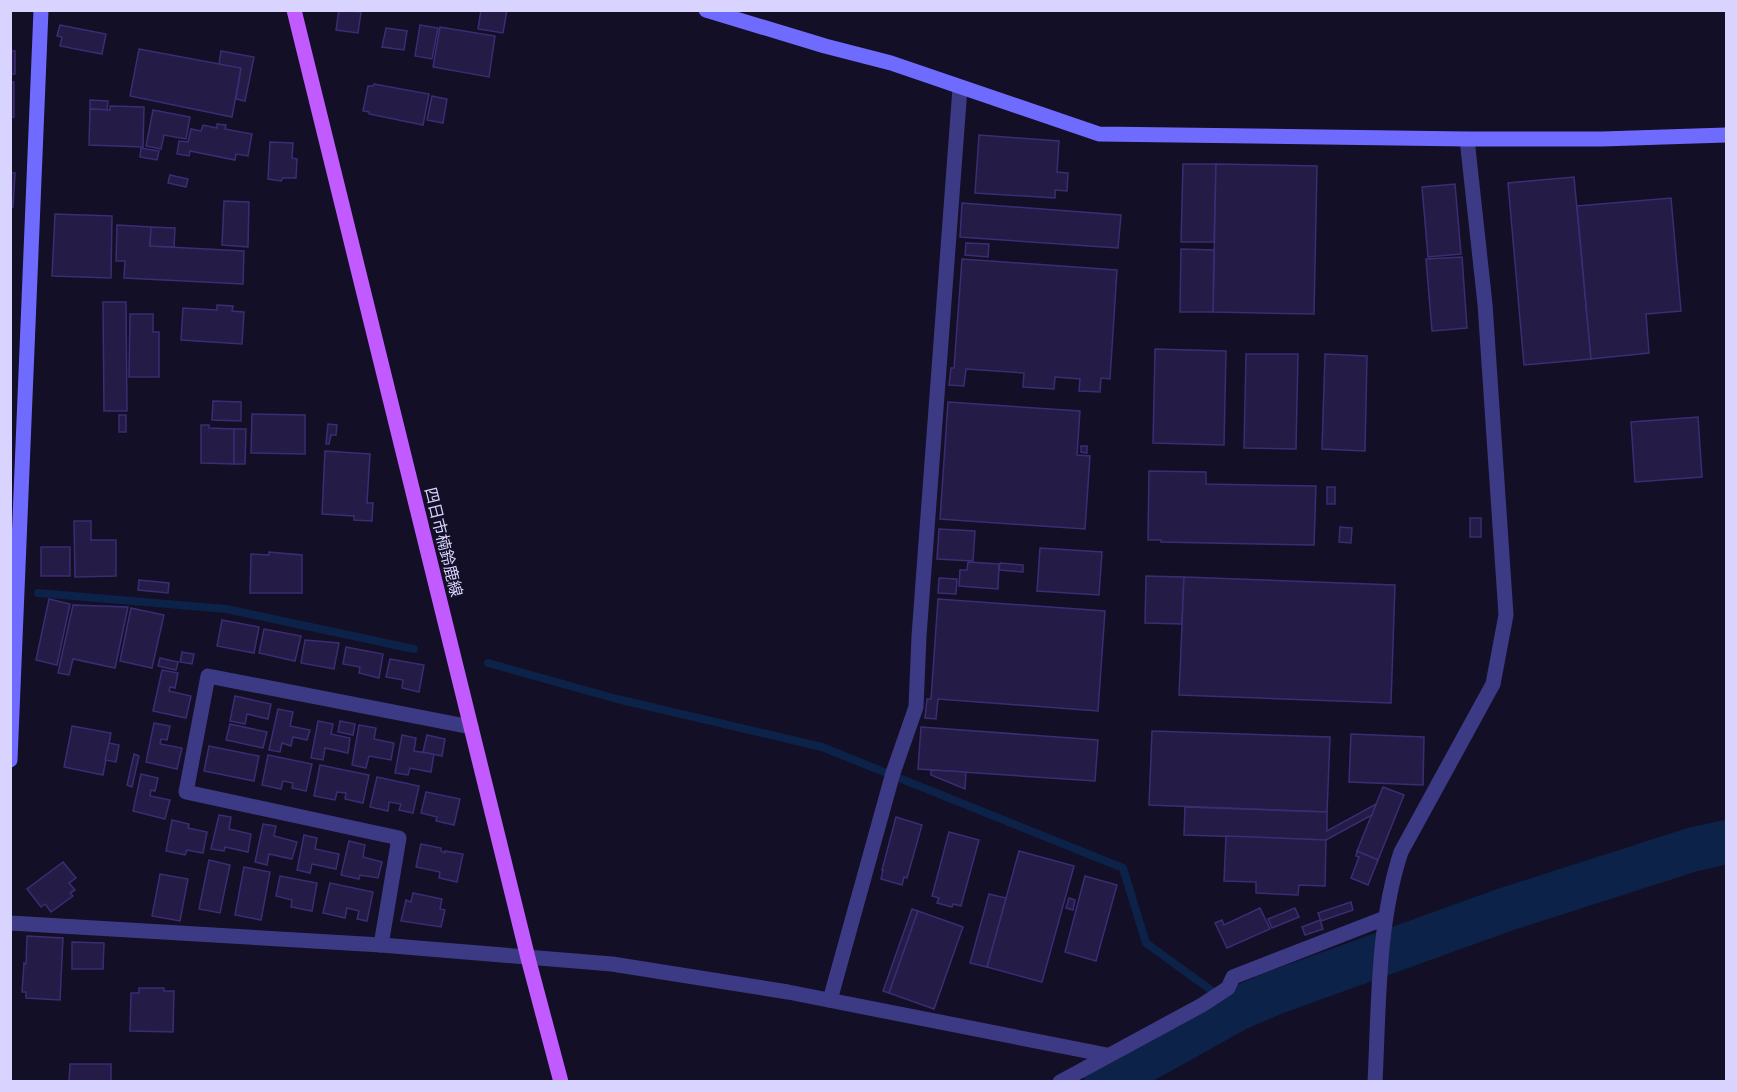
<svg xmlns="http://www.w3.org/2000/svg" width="1737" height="1092" font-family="'Asap Condensed','Noto Sans JP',sans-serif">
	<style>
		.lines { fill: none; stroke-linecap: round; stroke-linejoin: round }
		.stream { stroke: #0c2248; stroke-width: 8 }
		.river { stroke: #0c2248; stroke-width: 44 }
		.building { fill: #241b47; stroke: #3b2d73; stroke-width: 1.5 }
		.street { stroke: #3d3a85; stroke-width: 15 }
		.secondary { stroke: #6f6bff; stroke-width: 15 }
		.primary { stroke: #c25bff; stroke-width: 15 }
		.labels { text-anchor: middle; stroke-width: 6; stroke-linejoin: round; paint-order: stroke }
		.street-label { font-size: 16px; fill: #d9d4ff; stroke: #130f26 }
	</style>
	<rect width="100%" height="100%" fill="#130f26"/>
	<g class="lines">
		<g class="stream">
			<path d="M38,593L226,609L414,649"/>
			<path d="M488,663L617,699L822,747L1123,868L1146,943L1237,1009"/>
		</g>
		<path class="river" d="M1106,1082L1237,1009L1274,993L1504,910L1691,850L1726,842"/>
	</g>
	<g class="building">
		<path d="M339,10L361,12L358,33L336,30Z"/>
		<path d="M481,10H507L503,33L478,29Z"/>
		<path d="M60,25L106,34L102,54L60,46L62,37L57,36Z"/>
		<path d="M420,25L438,28L432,59L415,56Z"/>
		<path d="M440,27L495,36L489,77L433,67Z"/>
		<path d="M386,28L407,31L404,50L382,47Z"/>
		<path d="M139,49L241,68L232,117L130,96Z"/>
		<rect x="10" y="51" width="5" height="23"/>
		<path d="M221,51L254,57L245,101L236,99L241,68L219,64Z"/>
		<rect x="10" y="82" width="4" height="35"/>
		<path d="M374,84L429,94L423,125L369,114V112L363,111L368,86H373Z"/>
		<path d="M432,96L447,99L443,123L427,120Z"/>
		<path d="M90,100L108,101L107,110L90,109Z"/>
		<path d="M110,106L144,107L143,147L89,145L90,109L110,110Z"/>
		<path d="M153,110L190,117L186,139L164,135L161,149L146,146Z"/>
		<path d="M217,124L226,125L225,129L252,134L248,156L236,154L235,160L190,151L189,156L177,154L179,141L188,142L191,129L201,131L203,125L217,128Z"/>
		<path d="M979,135L1059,141L1057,172L1068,173L1067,191L1055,190V198L975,193Z"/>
		<path d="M270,142L293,143L292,158L297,159L296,178H283L281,181L268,179Z"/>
		<path d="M141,148L159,151L157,160L140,157Z"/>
		<path d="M1183,164H1216L1214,242H1181Z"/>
		<path d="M1216,164L1317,166L1314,314L1213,312Z"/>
		<path d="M10,173H15L13,207H10Z"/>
		<path d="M170,175L188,179L186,187L168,183Z"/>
		<path d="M1574,177L1591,359L1524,365L1508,183Z"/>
		<path d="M1455,184L1461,254L1428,257L1422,187Z"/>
		<path d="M1671,198L1681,311L1646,314L1649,353L1591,359L1577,206Z"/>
		<path d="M224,201L249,202L248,247L222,245Z"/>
		<path d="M962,203L1121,215L1118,248L960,237Z"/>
		<path d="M55,214L112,216L111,278L52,276Z"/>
		<path d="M117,225L151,227L150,246L244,251L243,284L124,278L125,261H116Z"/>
		<path d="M151,227L175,228L174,247L150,246Z"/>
		<path d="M966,243L989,244L988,257L965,255Z"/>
		<path d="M1181,249L1214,250L1213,312H1180Z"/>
		<path d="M1462,257L1467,328L1432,331L1426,259Z"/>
		<path d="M962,259L1117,270L1110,379L1101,378L1100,392L1079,391L1080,379L1055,377L1054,389L1023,387L1024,373L966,369L964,386L949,385L951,368H954Z"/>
		<path d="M103,302H126L127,411H104Z"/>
		<path d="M217,305L233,306L232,311L244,312L242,344L181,340L183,308L217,310Z"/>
		<path d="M130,314H153V332H159V377H129Z"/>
		<path d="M1155,349L1226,351L1224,445L1153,443Z"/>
		<path d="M1246,354H1298L1296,449L1244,448Z"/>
		<path d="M1325,354L1367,356L1365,451L1322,449Z"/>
		<path d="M213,401L241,402V421L212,420Z"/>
		<path d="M948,402L1080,411L1077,455L1090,456L1085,529L940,519Z"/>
		<path d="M252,414L305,415V454L251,453Z"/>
		<rect x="119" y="415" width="7" height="17"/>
		<path d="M1698,417L1702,477L1635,482L1631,422Z"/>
		<path d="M328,424L337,425L336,435H331L329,444H326Z"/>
		<path d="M201,425H209V428L234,429V464L201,463Z"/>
		<path d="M234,429H246L245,464H234Z"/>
		<path d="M1081,446H1087V453L1081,452Z"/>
		<path d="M325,451L370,454L367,503H373L372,521L354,520V516L322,514Z"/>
		<path d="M1149,471L1206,472V484L1316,486L1314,545L1161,542V540H1148Z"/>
		<rect x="1327" y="487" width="8" height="17"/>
		<rect x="1470" y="518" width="11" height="19"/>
		<path d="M74,521H91V540H116V576L75,577Z"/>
		<path d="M1340,527L1352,528L1351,543L1339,542Z"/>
		<path d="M939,529L975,531L973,561L937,559Z"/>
		<rect x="41" y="547" width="29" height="29"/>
		<path d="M1040,548L1102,552L1099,595L1037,591Z"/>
		<path d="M269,552L302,555V593H250L251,554L269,555Z"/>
		<path d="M968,562L999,564L998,589L959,586L960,570H967Z"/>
		<path d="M1000,563L1023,565V572L999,570Z"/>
		<path d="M1146,576L1184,577L1182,624L1145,623Z"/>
		<path d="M1184,577L1395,585L1391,703L1179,695Z"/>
		<path d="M939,578L957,579L956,594L938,593Z"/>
		<path d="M139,580L169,583L168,593L138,590Z"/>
		<path d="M49,599L70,604L57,665L36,660Z"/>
		<path d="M938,599L1105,611L1098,711L938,699L936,719L925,718L927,699H931Z"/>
		<path d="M73,605L128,607L115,668L73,659L69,675L58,673Z"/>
		<path d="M131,608L164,615L152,668L120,661Z"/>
		<path d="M222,620L259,627L254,653L217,646Z"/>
		<path d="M264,629L301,636L295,661L259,653Z"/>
		<path d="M305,640L339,643L334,669L301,663Z"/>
		<path d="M346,647L383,654L379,678L359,673L360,667L343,664Z"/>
		<path d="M182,652L194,654L192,664L180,662Z"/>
		<path d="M160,658L178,662L176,670L158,666Z"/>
		<path d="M390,659L424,665L419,692L402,688L403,680L386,677Z"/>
		<path d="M162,670L178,673L175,688L170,687L169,691L191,696L186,718L153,711Z"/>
		<path d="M235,696L271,704L268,719L247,714L245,724L230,721Z"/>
		<path d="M278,709L293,712L290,726L310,730L307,740L293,737L291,746L282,743L280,752L269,750Z"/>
		<path d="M318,721L333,724L331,734L350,738L348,753L325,748L323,760L311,758Z"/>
		<path d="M340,721L355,724L353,735L338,732Z"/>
		<path d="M154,723L170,726L167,740L161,739L160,744L182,748L177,769L146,762Z"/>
		<path d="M230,724L267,732L263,748L226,740Z"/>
		<path d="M359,725L376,728L374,739L394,743L391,760L369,756L366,768L352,765Z"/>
		<path d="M72,726L111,733L103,775L64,767Z"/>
		<path d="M921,727L1098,740L1095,781L918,769Z"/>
		<path d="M1152,731L1330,737L1327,812L1149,805Z"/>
		<path d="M1351,734L1424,737L1423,785L1349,782Z"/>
		<path d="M402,735L416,738L414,751L434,754L431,772L410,768L408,775L395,773Z"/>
		<path d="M427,735L445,739L442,756L423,752Z"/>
		<path d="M109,743L119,745L116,762L105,760Z"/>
		<path d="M209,746L259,756L254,781L204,771Z"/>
		<path d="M134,754L139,756L132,787L127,785Z"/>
		<path d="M268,755L312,764L306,791L292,788L293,783L283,781L281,789L262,785Z"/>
		<path d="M320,765L369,775L363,803L345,799L346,793L337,792L335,800L314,796Z"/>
		<path d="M931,770L966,772L965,789L931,775Z"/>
		<path d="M141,774L158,778L155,791L151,790L150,796L170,800L165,819L133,811Z"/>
		<path d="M377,777L419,786L413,813L399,810L401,804L389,802L388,811L370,807Z"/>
		<path d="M1383,787L1404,795L1378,860L1357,851Z"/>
		<path d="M426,792L460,799L454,825L436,821L437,817L421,813Z"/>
		<path d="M1376,804L1372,815L1326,840L1184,835L1185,807L1327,812V831Z"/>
		<path d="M219,815L231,817L229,829L251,834L248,852L225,847L224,851L211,849Z"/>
		<path d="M896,817L922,825L907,878L904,877L902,885L881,879L883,870H882Z"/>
		<path d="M172,820L189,824L188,828L207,832L203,853L187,850L185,855L166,851Z"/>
		<path d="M263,824L276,826L274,836L297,842L292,859L269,854L267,865L255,862Z"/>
		<path d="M949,832L979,840L961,906L953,904L952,907L937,903L939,898L932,896Z"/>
		<path d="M304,835L317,838L315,849L339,854L336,869L312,864L310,873L297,870Z"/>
		<path d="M1226,836L1326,840L1325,886L1299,885L1298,895L1256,893V882L1224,881Z"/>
		<path d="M349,841L365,845L363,857L382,862L378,878L360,875L359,879L341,875Z"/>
		<path d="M421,844L441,848V851L445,853V851L463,854L457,882L439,878L440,872L416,867Z"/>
		<path d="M1019,851L1074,866L1042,982L987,967Z"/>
		<path d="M1357,851L1378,860L1368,885L1351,878L1359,857L1356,856Z"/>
		<path d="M209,860L230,865L220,913L199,909Z"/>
		<path d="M63,862L76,878L69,883L75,890L70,893L73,896L51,912L45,904L41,907L27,889Z"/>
		<path d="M244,867L270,872L261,920L235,915Z"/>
		<path d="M160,874L188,879L180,921L152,916Z"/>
		<path d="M280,876L317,883L312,911L291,907L292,900L276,896Z"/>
		<path d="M1085,876L1117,885L1096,961L1065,952Z"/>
		<path d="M330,883L373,892L367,921L357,919L359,911L347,908L345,918L323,913Z"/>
		<path d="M413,893L442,899L440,909L445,910L441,927L401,921L406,900L411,902Z"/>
		<path d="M989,894L1006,898L987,967L970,963Z"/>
		<path d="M1069,898L1075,900L1073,910L1066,908Z"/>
		<path d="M1351,902L1353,910L1321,921L1318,913Z"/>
		<path d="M1260,908L1270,929L1227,948L1215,923L1222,920L1224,925Z"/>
		<path d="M1295,908L1299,917L1272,928L1268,919Z"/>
		<path d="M912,909L918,911L889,993L883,991Z"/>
		<path d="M918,911L963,927L934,1009L889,993Z"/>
		<path d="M1320,920L1323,929L1305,935L1302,927Z"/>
		<path d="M27,936L63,938L60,1000L26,998V992H22L24,963L26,964Z"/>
		<path d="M72,942L104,943L103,969H72Z"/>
		<path d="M139,988H164V991H174L173,1032L130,1031L131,993H139Z"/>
		<path d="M70,1064H111V1082H69Z"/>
	</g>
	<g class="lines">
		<g class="street">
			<path d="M10,923L381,945L612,964L788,992L1107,1055"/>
			<path d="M381,945L399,838L186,792L208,676L471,727"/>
			<path d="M830,1000L893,773L916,707L919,636L960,88"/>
			<path d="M1060,1082L1202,1005L1228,988L1233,977L1385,918"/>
			<path d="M1375,1082C1379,1005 1377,925 1401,852L1493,684L1506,615L1485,304L1467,139"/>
		</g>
		<g class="secondary">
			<path d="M706,10L825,46L891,63L1099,134L1467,139H1602L1726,135"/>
			<path d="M10,760L41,10"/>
		</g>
		<path class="primary" d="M294,10L528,958L561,1082"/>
	</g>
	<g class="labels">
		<g class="street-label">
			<text transform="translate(444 542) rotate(76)" y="6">四日市楠鈴鹿線</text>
		</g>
	</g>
	<rect width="1737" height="1092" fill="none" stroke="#d9d4ff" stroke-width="24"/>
</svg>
